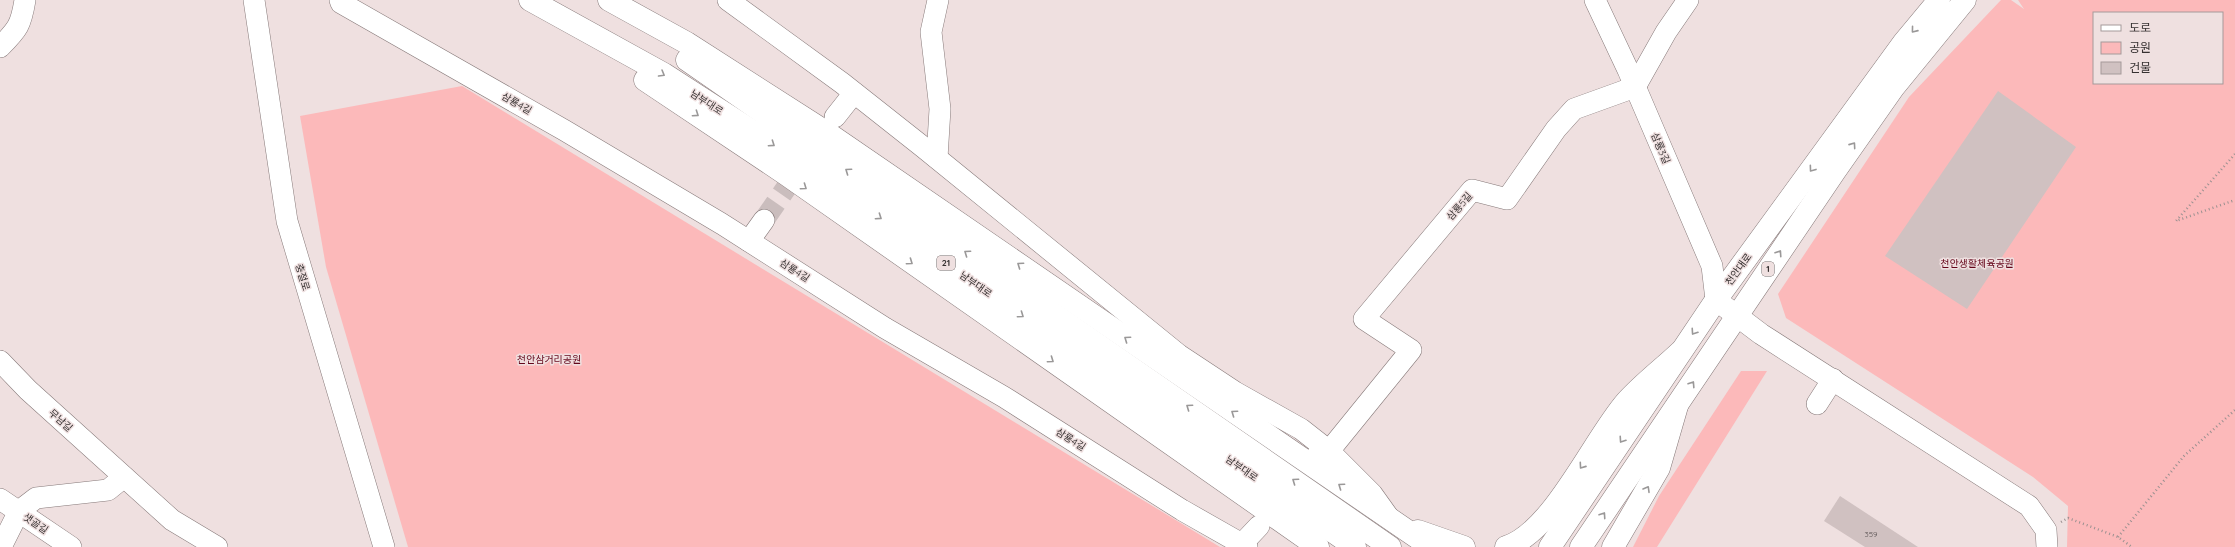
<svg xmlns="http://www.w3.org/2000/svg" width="2235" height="547" font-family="Quicksand,'Noto Sans KR',sans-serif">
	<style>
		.green { fill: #fcb9ba; fill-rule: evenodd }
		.building { fill: #d0c1c1 }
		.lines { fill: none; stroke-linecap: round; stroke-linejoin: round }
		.minor-tunnel { stroke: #cabdbd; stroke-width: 21; stroke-dasharray: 21 10; stroke-linecap: butt }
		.minor-casing { stroke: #867979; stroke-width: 22 }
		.major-casing { stroke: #867979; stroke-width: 23 }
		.highway-casing { stroke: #867979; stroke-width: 23 }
		.path { stroke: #9a9090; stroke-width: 2.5; stroke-dasharray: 1 3; stroke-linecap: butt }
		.minor { stroke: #fff; stroke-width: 21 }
		.major { stroke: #fff; stroke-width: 22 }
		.highway { stroke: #fff; stroke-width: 22 }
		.oneway { stroke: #9a9898 }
		.labels { text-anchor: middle; stroke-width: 3; stroke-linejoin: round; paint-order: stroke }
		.number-label { font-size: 8px; fill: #5c5555 }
		.shield { fill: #efe0e0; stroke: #6e6666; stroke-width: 1 }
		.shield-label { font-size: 9px; font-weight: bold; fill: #363131 }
		.street-label { font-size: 10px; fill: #363131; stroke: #efe0e0 }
		.park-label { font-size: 10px; fill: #64061a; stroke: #efe0e0 }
	</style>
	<rect width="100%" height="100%" fill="#efe0e0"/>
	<g class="green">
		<path d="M2001,0H2011L2024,9L2018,0H2235V547H2067L2068,506L2033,477L1786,318L1778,294L1909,97ZM2094,13H2222V83H2094Z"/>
		<path d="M462,86L1220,547H408L326,267L300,116Z"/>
		<path d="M1741,371H1767L1657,547H1633L1659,496Z"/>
	</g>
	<g class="building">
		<path d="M1998,91L2076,147L1967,309L1885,256Z"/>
		<path d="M1840,496L1918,547H1865L1824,521Z"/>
	</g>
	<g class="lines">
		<path class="minor-tunnel" d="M764,220L802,165"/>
		<g class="minor-casing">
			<g id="minor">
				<path d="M254,0L287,221L384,547"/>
				<path d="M340,0L341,3L564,130L722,224L885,328L1004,397L1182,510L1247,547"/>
				<path d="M728,0L842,83L923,147L1179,355L1235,392L1301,429L1329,451L1372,494L1387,515"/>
				<path d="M1595,0L1628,70L1712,266L1716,300L1761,334L2029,506L2046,530L2047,547"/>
				<path d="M0,47C18,29 21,25 25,0"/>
				<path d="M835,117L854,93"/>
				<path d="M937,158L940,109L931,32L938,0"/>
				<path d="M749,241L764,220"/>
				<path d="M0,361L28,390L172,520L217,547"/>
				<path d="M1817,404L1833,379"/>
				<path d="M1318,454L1329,451L1411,350L1364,319L1472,190L1507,199L1556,129L1574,109L1635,87L1666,32L1688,0"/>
				<path d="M0,499L71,547"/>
				<path d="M1242,544L1259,526"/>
				<path d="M1,547L19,511L36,498L108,490L124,477"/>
			</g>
		</g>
		<g class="major-casing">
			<g id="major">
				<path d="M1550,547L1716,300L1904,42L1939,0"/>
				<path d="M1581,547L1835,171L1894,87L1965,0"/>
			</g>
		</g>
		<g class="highway-casing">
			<g id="highway">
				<path d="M530,0L664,74L766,140L1355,547"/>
				<path d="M609,0L687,43L829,134L1431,547"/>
				<path d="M687,60L1390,547"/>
				<path d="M645,80L787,175L1318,547"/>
				<path d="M1418,531L1464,547"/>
				<path d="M1506,547C1553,532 1593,440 1626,402C1642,384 1662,369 1680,352"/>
				<path d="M1613,547L1659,468L1677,406"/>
			</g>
		</g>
		<g class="path">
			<path d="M2235,154L2176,221L2235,200"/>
			<path d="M2061,522L2068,518L2118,537L2132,547"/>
			<path d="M2118,537L2184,456L2235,410"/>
		</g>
		<use href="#minor" class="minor"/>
		<use href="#major" class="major"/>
		<use href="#highway" class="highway"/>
	</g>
	<defs><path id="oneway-chevron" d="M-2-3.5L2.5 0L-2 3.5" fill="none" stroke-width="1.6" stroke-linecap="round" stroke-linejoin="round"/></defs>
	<g class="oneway">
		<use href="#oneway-chevron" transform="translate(1914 30) rotate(129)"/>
		<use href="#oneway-chevron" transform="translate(662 74) rotate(30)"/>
		<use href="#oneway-chevron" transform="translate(696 114) rotate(34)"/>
		<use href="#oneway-chevron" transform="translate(772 144) rotate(34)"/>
		<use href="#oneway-chevron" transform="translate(1853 145) rotate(-55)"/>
		<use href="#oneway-chevron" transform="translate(1812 169) rotate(126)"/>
		<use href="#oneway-chevron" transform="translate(848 171) rotate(-145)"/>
		<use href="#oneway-chevron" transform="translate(804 187) rotate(35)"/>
		<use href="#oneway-chevron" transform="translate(879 217) rotate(34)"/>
		<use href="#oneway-chevron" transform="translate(967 253) rotate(-145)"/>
		<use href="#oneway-chevron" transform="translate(1779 253) rotate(-56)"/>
		<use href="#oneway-chevron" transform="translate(910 262) rotate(35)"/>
		<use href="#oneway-chevron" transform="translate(1020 265) rotate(-145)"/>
		<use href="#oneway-chevron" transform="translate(1021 315) rotate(35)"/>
		<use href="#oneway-chevron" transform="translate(1694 332) rotate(124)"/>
		<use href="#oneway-chevron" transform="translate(1127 339) rotate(-145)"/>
		<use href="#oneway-chevron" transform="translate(1051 360) rotate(35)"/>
		<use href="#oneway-chevron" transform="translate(1692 384) rotate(-57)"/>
		<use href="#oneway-chevron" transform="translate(1189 407) rotate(-145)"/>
		<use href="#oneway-chevron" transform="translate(1234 413) rotate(-145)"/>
		<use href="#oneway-chevron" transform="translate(1622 440) rotate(124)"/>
		<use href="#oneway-chevron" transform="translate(1582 466) rotate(125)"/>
		<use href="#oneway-chevron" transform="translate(1295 481) rotate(-145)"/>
		<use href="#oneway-chevron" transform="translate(1341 486) rotate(-145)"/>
		<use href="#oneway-chevron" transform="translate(1647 489) rotate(-60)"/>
		<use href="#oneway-chevron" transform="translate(1603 515) rotate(-56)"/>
	</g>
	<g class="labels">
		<g class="number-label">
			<text x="1871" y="537">359</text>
		</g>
		<g class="shield">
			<rect x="937" y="256" width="18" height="14" rx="3"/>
			<rect x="1762" y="262" width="12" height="14" rx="3"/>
		</g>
		<g class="shield-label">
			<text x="946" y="266">21</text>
			<text x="1768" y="272">1</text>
		</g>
		<g class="street-label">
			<text transform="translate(707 102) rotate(33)" y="4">남부대로</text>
			<text transform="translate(517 103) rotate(30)" y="4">삼룡4길</text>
			<text transform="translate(1661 148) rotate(67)" y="4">삼룡3길</text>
			<text transform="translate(1459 206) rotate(-49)" y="4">삼룡5길</text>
			<text transform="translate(1738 269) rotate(-54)" y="4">천안대로</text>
			<text transform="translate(795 270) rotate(33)" y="4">삼룡4길</text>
			<text transform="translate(303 277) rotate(73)" y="4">충절로</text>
			<text transform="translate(976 284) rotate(35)" y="4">남부대로</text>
			<text transform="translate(61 420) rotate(42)" y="4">무남길</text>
			<text transform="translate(1071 439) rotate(32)" y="4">삼룡4길</text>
			<text transform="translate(1242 468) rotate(35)" y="4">남부대로</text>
			<text transform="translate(36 523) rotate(34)" y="4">샛골길</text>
		</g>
		<g class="park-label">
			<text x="1977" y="267">천안생활체육공원</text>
			<text x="549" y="363">천안삼거리공원</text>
		</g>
	</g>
	<rect x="2093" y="12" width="130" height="72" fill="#efe0e0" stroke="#a59a9a"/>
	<rect x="2101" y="25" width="20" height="6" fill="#ffffff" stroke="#a59a9a"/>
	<text x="2129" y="32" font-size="12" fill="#363131">도로</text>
	<rect x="2101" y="42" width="20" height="12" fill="#fcb9ba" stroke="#a59a9a"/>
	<text x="2129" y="52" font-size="12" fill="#363131">공원</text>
	<rect x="2101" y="62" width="20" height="12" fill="#d0c1c1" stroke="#a59a9a"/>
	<text x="2129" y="72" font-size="12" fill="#363131">건물</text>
</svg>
